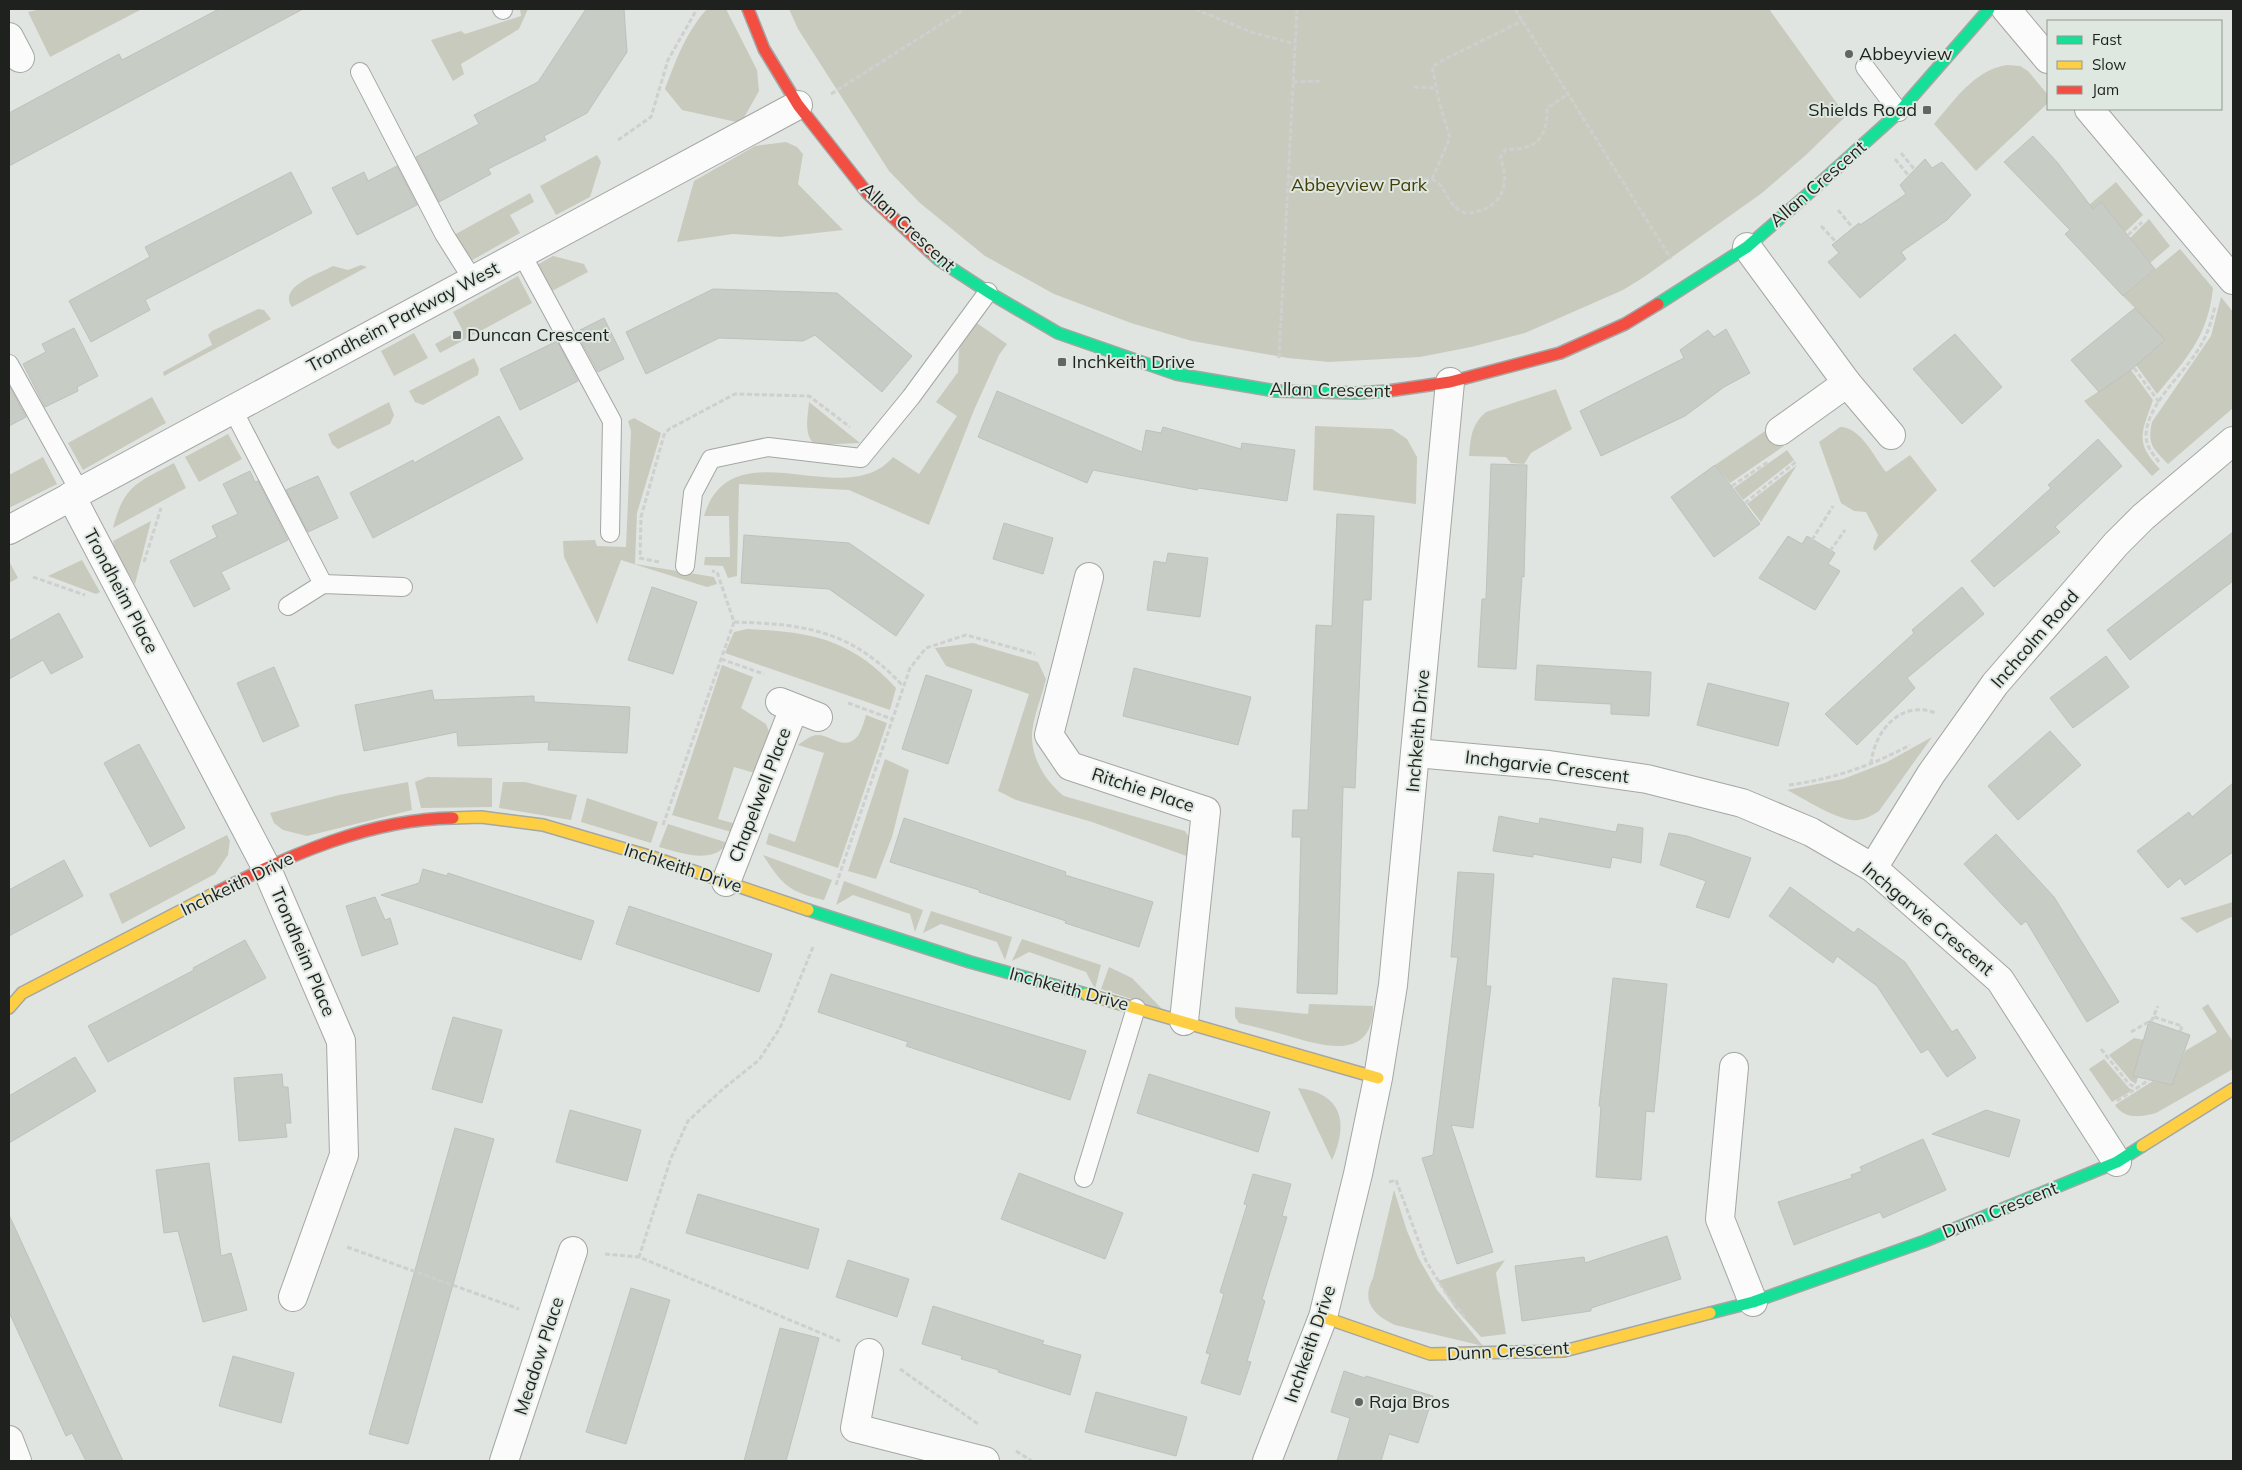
<svg xmlns="http://www.w3.org/2000/svg" width="2242" height="1470" font-family="Mulish,sans-serif">
	<style>
		.green { fill: #c8cabd }
		.building { fill: #c7ccc4; stroke: #bec1be }
		.lines { fill: none; stroke-linecap: round; stroke-linejoin: round }
		.lane-casing { stroke: #a4a7a4; stroke-width: 20 }
		.street-casing { stroke: #a4a7a4; stroke-width: 30 }
		.fast-casing { stroke: #a4a7a4; stroke-width: 14 }
		.slow-casing { stroke: #a4a7a4; stroke-width: 14 }
		.jam-casing { stroke: #a4a7a4; stroke-width: 14 }
		.path { stroke: #cecfce; stroke-width: 3; stroke-dasharray: 5 2.5; stroke-linecap: butt }
		.lane { stroke: #fafbfa; stroke-width: 18 }
		.street { stroke: #fafbfa; stroke-width: 28 }
		.fast { stroke: #16e098; stroke-width: 11 }
		.slow { stroke: #ffcf43; stroke-width: 11 }
		.jam { stroke: #f24e42; stroke-width: 11 }
		.poi-dot { fill: #626662; stroke: #dee7e0; stroke-width: 2 }
		.labels { text-anchor: middle; stroke-width: 4; stroke-linejoin: round; paint-order: stroke }
		.poi-label { font-size: 18px; fill: #1e211e; stroke: #dee7e0; text-anchor: start }
		.street-label { font-size: 18px; fill: #1e211e; stroke: #dee7e0 }
		.park-label { font-size: 18px; fill: #433e08; stroke: #dee7e0 }
	</style>
	<rect width="100%" height="100%" fill="#e0e5e1"/>
	<g class="green">
		<path d="M41,9H142L50,57L28,12Z"/>
		<path d="M520,9H528L519,29L461,64L464,74L453,81L431,40L461,31L465,34L521,16Z"/>
		<path d="M707,9H726L757,70L759,91L741,123L682,110L665,89C676,60 686,32 707,9Z"/>
		<path d="M789,9H1769L1846,116L1807,154L1762,193L1644,277L1623,290L1525,333L1471,347L1420,357L1329,362L1288,358L1192,341L1131,323L1054,294L985,256L920,203L889,171L798,29Z"/>
		<path d="M2007,65L2020,66L2028,71L2048,95V103L1976,171L1934,124C1954,101 1974,70 2007,65Z"/>
		<path d="M786,142L797,147L803,154L798,184L843,230L780,237L733,234L677,242L694,181L755,146Z"/>
		<path d="M597,155L601,162L590,197L556,215L540,186Z"/>
		<path d="M2116,182L2143,215L2125,232L2101,202L2093,209L2089,205Z"/>
		<path d="M530,193L534,202L510,215L520,233L469,262L454,235Z"/>
		<path d="M2149,219L2170,246L2150,263L2130,238Z"/>
		<path d="M2180,249L2213,288C2208,336 2187,358 2157,394L2136,365L2135,308L2123,296Z"/>
		<path d="M553,256L584,264L588,272L552,291L537,265Z"/>
		<path d="M361,265L367,267L292,307C278,286 319,274 333,266L348,270Z"/>
		<path d="M518,276L532,303L440,353L435,344L462,329L453,312Z"/>
		<path d="M2221,297L2233,312V408L2168,464C2153,448 2147,445 2152,422L2211,336Z"/>
		<path d="M258,309L264,310L271,319L164,376L163,372L212,345L208,335L212,331Z"/>
		<path d="M974,321L1007,344L999,355L974,410L929,525L849,490L739,484L737,576L728,578L723,566L704,565L705,557H730L729,516H704C732,425 845,514 893,457L919,474L957,416L936,402L958,372L959,350L964,337Z"/>
		<path d="M414,333L428,358L394,376L381,351Z"/>
		<path d="M474,358L479,369L478,375L423,405L415,402L409,391Z"/>
		<path d="M2131,370L2153,400C2142,432 2134,442 2160,469L2152,476L2084,401Z"/>
		<path d="M1556,389L1572,429L1531,453L1524,464L1511,463L1506,457L1469,456C1471,437 1471,425 1486,412Z"/>
		<path d="M152,397L166,423L83,470L68,443Z"/>
		<path d="M389,402L394,415L390,424L338,449L332,444L328,434Z"/>
		<path d="M809,402L860,443L815,445C803,434 808,416 809,402Z"/>
		<path d="M634,418L661,433L637,513L635,564L714,577L717,584L707,587L621,560L597,624L564,557L563,541L595,540L597,546L626,547L631,431L628,421Z"/>
		<path d="M1315,426L1392,429L1407,439L1417,457L1416,504L1313,490Z"/>
		<path d="M1771,427L1784,446L1730,483L1715,465Z"/>
		<path d="M1840,427C1861,427 1874,457 1886,472L1910,455L1937,490L1875,551L1873,548L1878,535L1866,512L1854,511L1841,503L1819,442Z"/>
		<path d="M228,434L242,459L199,482L185,457Z"/>
		<path d="M1787,450L1794,460L1743,500L1734,488Z"/>
		<path d="M43,457L57,484L9,508V475Z"/>
		<path d="M174,463L186,488L113,528C124,485 137,483 174,463Z"/>
		<path d="M1797,465L1761,522L1747,504Z"/>
		<path d="M151,521L135,584L115,552L113,541Z"/>
		<path d="M82,560L100,592L96,594L48,576Z"/>
		<path d="M9,561L18,578L9,583Z"/>
		<path d="M747,629C811,632 851,639 896,688L890,710L725,653L734,632Z"/>
		<path d="M973,643L1038,662L1046,679C1042,696 1031,723 1032,739C1033,761 1047,783 1064,796L1185,831L1192,842V858L1092,822L1016,800L998,791L1029,694L946,666L935,648Z"/>
		<path d="M722,665L753,677L741,708L766,724L771,736L758,774L734,767L718,819L743,826L735,833L672,815Z"/>
		<path d="M866,715L887,723L838,868L766,844L769,833L795,842L824,753L798,745C804,741 811,734 820,735C832,737 845,750 857,737C861,732 864,722 866,715Z"/>
		<path d="M1932,737L1879,811C1873,815 1866,819 1858,820C1841,823 1803,798 1787,790L1843,779L1887,762Z"/>
		<path d="M885,759L909,770L892,837L876,879L848,871Z"/>
		<path d="M427,777L492,778V807L421,808L415,782Z"/>
		<path d="M408,782L412,810L307,836L283,830L274,823L270,813L339,795Z"/>
		<path d="M503,782H525L577,795L571,820L499,808Z"/>
		<path d="M587,798L658,822L651,843L581,822Z"/>
		<path d="M668,824L728,843C712,865 681,853 659,847Z"/>
		<path d="M227,835L230,841L228,855L215,874L122,924L109,894Z"/>
		<path d="M763,855L832,880L824,900C789,892 782,885 763,855Z"/>
		<path d="M844,881L923,910L915,932L910,914L853,895L836,905Z"/>
		<path d="M2233,902V919L2231,917L2197,933L2180,918Z"/>
		<path d="M931,911L1012,937L1005,960L997,942L941,924L923,933Z"/>
		<path d="M1022,939L1101,965L1095,989L1086,972L1029,952L1012,961Z"/>
		<path d="M1109,967L1132,978L1162,1009L1101,989Z"/>
		<path d="M1309,1004L1373,1006C1373,1060 1326,1047 1292,1037C1274,1032 1257,1027 1239,1023L1235,1017V1007L1308,1014Z"/>
		<path d="M2208,1004L2233,1042V1069L2156,1113C2141,1117 2125,1120 2115,1105L2153,1081L2172,1085L2185,1051L2217,1032L2202,1008Z"/>
		<path d="M2134,1038L2144,1040L2134,1076L2138,1077L2136,1084L2131,1081L2109,1055Z"/>
		<path d="M2104,1059L2129,1088L2133,1090L2112,1102L2089,1069Z"/>
		<path d="M1298,1088C1342,1093 1349,1123 1332,1160Z"/>
		<path d="M1394,1190L1407,1231L1419,1259L1437,1290L1483,1346L1395,1325C1373,1315 1361,1301 1373,1278Z"/>
		<path d="M1505,1260L1496,1273L1506,1334L1481,1337L1455,1308L1438,1281Z"/>
	</g>
	<g class="building">
		<path d="M219,9H303L9,166V113L119,54L122,60Z"/>
		<path d="M586,9H624L627,52L587,113L544,136L546,140L488,169L491,174L439,202L416,157L479,124L474,115L538,82Z"/>
		<path d="M2033,136L2057,162L2093,209L2101,202L2155,269L2123,296L2065,234L2070,230L2004,162Z"/>
		<path d="M1925,159L1932,168L1942,162L1971,195L1947,220L1901,252L1906,259L1860,298L1828,262L1839,253L1832,245L1859,223L1860,225L1906,194L1900,185Z"/>
		<path d="M397,166L417,205L357,235L332,188L364,172L368,181Z"/>
		<path d="M291,172L312,213L145,300L150,310L91,342L69,301L150,257L145,247Z"/>
		<path d="M713,289L837,293L912,356L882,392L815,335L803,341L719,338L646,374L626,332Z"/>
		<path d="M2135,308L2165,340L2131,370L2099,392L2071,360Z"/>
		<path d="M604,318L624,359L598,372L576,332Z"/>
		<path d="M74,328L98,376L77,387L78,391L45,407L23,364L46,352L42,344Z"/>
		<path d="M1726,329L1750,373L1724,387L1685,416L1601,456L1580,411L1684,358L1680,350L1708,330L1714,337Z"/>
		<path d="M1955,334L2002,387L1962,424L1913,369Z"/>
		<path d="M557,341L578,381L520,410L500,369Z"/>
		<path d="M9,385L26,417L9,426Z"/>
		<path d="M997,391L1142,452L1146,430L1161,433L1163,427L1241,449L1242,443L1295,450L1287,501L1198,488L1197,490L1093,470L1087,483L978,437Z"/>
		<path d="M499,416L523,459L373,538L350,493L413,460L414,463Z"/>
		<path d="M2098,439L2122,466L2055,527L2060,532L1994,587L1971,561L2051,488L2048,485Z"/>
		<path d="M1491,464L1527,465L1524,577L1522,576L1516,669L1478,667L1482,599H1486Z"/>
		<path d="M1715,465L1760,524L1714,557L1671,497Z"/>
		<path d="M250,471L255,482L258,481L288,540L221,572L230,589L194,607L170,561L217,537L212,526L238,514L223,484Z"/>
		<path d="M318,476L338,518L308,532L286,490Z"/>
		<path d="M1337,514L1374,516L1371,600H1363L1355,788L1343,787L1337,994L1297,993L1301,837H1292L1293,810H1308L1316,625L1332,626Z"/>
		<path d="M1004,523L1053,538L1043,574L993,559Z"/>
		<path d="M2233,532V581L2130,660L2107,630Z"/>
		<path d="M744,535L849,543L924,595L896,636L829,589L741,583Z"/>
		<path d="M1788,536L1802,544L1807,536L1835,553L1828,564L1840,571L1815,610L1759,578Z"/>
		<path d="M1168,553L1208,558L1200,617L1147,610L1154,561L1166,563Z"/>
		<path d="M652,587L697,602L673,674L628,660Z"/>
		<path d="M1962,587L1984,614L1907,678L1915,688L1857,745L1825,714L1914,633L1912,630Z"/>
		<path d="M59,613L83,657L51,674L43,660L9,679V641Z"/>
		<path d="M2106,656L2129,687L2073,728L2050,698Z"/>
		<path d="M1537,665L1651,672L1649,716L1611,714V704L1535,700Z"/>
		<path d="M274,667L299,726L263,742L237,683Z"/>
		<path d="M1134,668L1251,697L1238,745L1123,716Z"/>
		<path d="M926,675L972,690L948,764L902,749Z"/>
		<path d="M1708,683L1789,703L1778,746L1697,725Z"/>
		<path d="M432,690L434,700L534,696V702L630,707L627,753L548,750L549,742L458,746L457,732L364,751L355,705Z"/>
		<path d="M2050,731L2081,765L2018,820L1988,786Z"/>
		<path d="M139,744L185,828L150,847L104,763Z"/>
		<path d="M2233,783V852L2185,885L2180,878L2168,888L2137,851L2189,812L2192,817Z"/>
		<path d="M1499,816L1539,824L1540,818L1616,832L1618,824L1643,828L1641,863L1612,857L1610,868L1533,854V857L1493,851Z"/>
		<path d="M904,818L1066,872L1065,875L1153,902L1139,947L1065,923L1066,921L979,892V890L890,862Z"/>
		<path d="M1669,833L1687,836L1751,858L1729,918L1696,907L1706,881L1660,865Z"/>
		<path d="M1996,834L2054,897L2119,1002L2087,1022L2026,921L2021,925L1964,864Z"/>
		<path d="M64,860L83,896L9,936V890Z"/>
		<path d="M423,869L447,876L448,873L594,921L581,960L381,895L419,883Z"/>
		<path d="M1458,872L1494,874L1486,986H1491L1473,1128L1451,1125L1493,1252L1457,1264L1422,1158L1433,1155L1450,1017L1458,957H1451Z"/>
		<path d="M1790,887L1854,933L1858,928L1905,962L1952,1032L1957,1029L1976,1058L1947,1077L1928,1049L1921,1053L1877,986L1837,956L1833,963L1769,916Z"/>
		<path d="M375,897L385,920L390,918L398,944L362,956L346,906Z"/>
		<path d="M629,906L772,954L759,992L616,944Z"/>
		<path d="M245,940L266,978L108,1062L88,1026L194,970L193,968Z"/>
		<path d="M831,974L1086,1051L1070,1100L906,1046L908,1042L818,1012Z"/>
		<path d="M1613,978L1667,984L1654,1112L1646,1111L1641,1180L1596,1177L1601,1106H1599Z"/>
		<path d="M453,1017L502,1030L482,1103L432,1089Z"/>
		<path d="M2149,1021L2190,1035L2172,1085L2133,1076Z"/>
		<path d="M75,1057L96,1091L9,1143V1096Z"/>
		<path d="M282,1074L283,1087H288L291,1123H285L287,1137L239,1141L234,1078Z"/>
		<path d="M1149,1074L1270,1112L1258,1152L1137,1113Z"/>
		<path d="M570,1110L641,1130L627,1181L556,1162Z"/>
		<path d="M1986,1110L2020,1120L2009,1157L1932,1134Z"/>
		<path d="M455,1128L494,1139L408,1444L369,1434Z"/>
		<path d="M1923,1139L1946,1190L1883,1218L1880,1212L1794,1245L1778,1202L1852,1178L1851,1175L1862,1171L1860,1167Z"/>
		<path d="M209,1163L221,1256L231,1253L247,1310L203,1322L178,1231L164,1233L156,1170Z"/>
		<path d="M1019,1173L1123,1213L1105,1259L1001,1219Z"/>
		<path d="M1253,1174L1291,1184L1282,1216L1287,1217L1262,1299L1265,1301L1247,1361L1251,1362L1240,1395L1201,1383L1210,1354L1206,1353L1224,1294L1220,1292L1247,1205L1244,1204Z"/>
		<path d="M698,1194L819,1229L808,1269L686,1233Z"/>
		<path d="M9,1215L56,1317L123,1461H86L72,1433L66,1436L9,1312Z"/>
		<path d="M1667,1236L1681,1279L1591,1308V1311L1522,1321L1515,1266L1584,1257L1585,1263Z"/>
		<path d="M848,1260L909,1279L897,1317L836,1297Z"/>
		<path d="M631,1288L670,1300L626,1444L586,1432Z"/>
		<path d="M933,1306L1044,1341L1042,1344L1081,1355L1070,1395L998,1372L999,1370L961,1359L962,1356L922,1344Z"/>
		<path d="M780,1328L819,1338L800,1410L786,1461H744Z"/>
		<path d="M233,1356L294,1373L281,1423L219,1406Z"/>
		<path d="M1344,1371L1365,1378L1366,1376L1433,1396L1418,1443L1389,1434L1381,1461H1337L1350,1418L1331,1412Z"/>
		<path d="M1096,1392L1187,1417L1176,1456L1085,1432Z"/>
	</g>
	<g class="lines">
		<g class="lane-casing">
			<g id="lane">
				<path d="M502,9L503,10"/>
				<path d="M1865,67L1899,112"/>
				<path d="M360,72L444,234L473,280"/>
				<path d="M521,253L612,421L610,533"/>
				<path d="M9,364L80,492"/>
				<path d="M233,410L323,584"/>
				<path d="M685,566L693,493L711,459L768,447L861,458L911,397L988,292"/>
				<path d="M288,606L323,584L403,587"/>
				<path d="M1084,1178L1136,1008"/>
			</g>
		</g>
		<g class="street-casing">
			<g id="street">
				<path d="M2006,9L2048,59"/>
				<path d="M9,37L20,58"/>
				<path d="M2089,109L2233,280"/>
				<path d="M1747,247L1847,383"/>
				<path d="M1780,431L1847,383L1891,435"/>
				<path d="M71,496L266,867L341,1041L344,1155L293,1297"/>
				<path d="M9,530L798,105"/>
				<path d="M1089,577L1049,735L1070,766L1206,811L1184,1021"/>
				<path d="M780,702L818,717"/>
				<path d="M1416,753L1549,765L1647,779L1742,803L1811,832L1873,868L2000,980L2117,1162"/>
				<path d="M1873,868L1931,774L1995,684L2116,544L2143,517L2233,441"/>
				<path d="M726,882L794,708"/>
				<path d="M1734,1067L1720,1219L1753,1302"/>
				<path d="M869,1353L855,1428L985,1461"/>
				<path d="M9,1440L17,1461"/>
				<path d="M504,1461L573,1251"/>
				<path d="M1267,1461L1323,1317L1358,1174L1378,1078L1393,985L1450,382"/>
			</g>
		</g>
		<g class="fast-casing">
			<g id="fast">
				<path d="M930,252L939,260L988,292L1058,333L1176,374L1276,391L1358,393L1388,391"/>
				<path d="M1658,304L1747,247L1809,193L1899,112L1989,9"/>
				<path d="M808,910L970,962L1086,994"/>
				<path d="M1710,1313L1753,1302L1925,1241L2117,1162L2142,1146"/>
			</g>
		</g>
		<g class="slow-casing">
			<g id="slow">
				<path d="M453,818L481,817L543,825L652,857L808,910"/>
				<path d="M1086,994L1378,1078"/>
				<path d="M9,1008L22,993L217,892"/>
				<path d="M2142,1146L2233,1089"/>
				<path d="M1323,1317L1430,1354L1564,1351L1710,1313"/>
			</g>
		</g>
		<g class="jam-casing">
			<g id="jam">
				<path d="M748,9L764,49L798,105L868,194L930,252"/>
				<path d="M1388,391L1450,382L1560,353L1625,324L1658,304"/>
				<path d="M217,892C289,855 371,819 453,818"/>
			</g>
		</g>
		<g class="path">
			<path d="M1195,9L1251,32L1295,44"/>
			<path d="M1515,9L1671,259"/>
			<path d="M1293,82L1323,81"/>
			<path d="M1414,87L1436,88"/>
			<path d="M831,94L965,9"/>
			<path d="M618,140L651,117L668,60L697,9"/>
			<path d="M1901,153L1915,170"/>
			<path d="M1895,159L1909,176"/>
			<path d="M1288,177L1319,176"/>
			<path d="M1409,179C1416,180 1426,178 1433,180C1444,183 1448,204 1460,211C1466,214 1474,213 1479,211C1504,204 1510,180 1500,158L1506,149C1536,151 1548,137 1547,108L1568,94"/>
			<path d="M1432,179L1450,138L1440,105L1432,67L1445,59L1522,21"/>
			<path d="M1838,210L1853,228"/>
			<path d="M1821,226L1836,242"/>
			<path d="M2128,235L2142,222"/>
			<path d="M1279,358L1297,9"/>
			<path d="M2134,368L2159,402"/>
			<path d="M2159,462C2152,453 2146,446 2146,435C2147,405 2181,376 2196,353C2206,338 2211,324 2215,306"/>
			<path d="M1732,486L1769,461"/>
			<path d="M1745,503L1797,461"/>
			<path d="M1812,540L1833,506"/>
			<path d="M1830,551L1845,530"/>
			<path d="M144,562L161,508"/>
			<path d="M659,562L640,558L641,517L664,435L669,429L735,394L809,396L850,427"/>
			<path d="M33,577L85,595"/>
			<path d="M734,622C807,624 852,631 903,686"/>
			<path d="M721,659L764,674"/>
			<path d="M848,703L892,719"/>
			<path d="M1871,764C1874,732 1900,699 1936,713"/>
			<path d="M1789,785C1833,779 1871,766 1910,745"/>
			<path d="M663,825L734,622L717,572L712,571"/>
			<path d="M836,885L910,668L926,648L966,635L1035,654"/>
			<path d="M813,947L780,1028L759,1060L723,1089L688,1121L671,1158L639,1257L840,1341"/>
			<path d="M2154,1017L2182,1026L2180,1032"/>
			<path d="M2131,1032L2152,1020L2158,1006"/>
			<path d="M2101,1049L2129,1084L2137,1088"/>
			<path d="M2117,1101L2149,1080"/>
			<path d="M1389,1182L1396,1180L1426,1261L1446,1293L1466,1319"/>
			<path d="M347,1247L519,1309"/>
			<path d="M605,1254L639,1257"/>
			<path d="M900,1369L978,1424"/>
			<path d="M1016,1451L1032,1461"/>
		</g>
		<use href="#lane" class="lane"/>
		<use href="#street" class="street"/>
		<use href="#fast" class="fast"/>
		<use href="#slow" class="slow"/>
		<use href="#jam" class="jam"/>
	</g>
	<g class="poi-dot">
		<circle cx="1849" cy="54" r="5"/>
		<rect x="1922" y="105" width="10" height="10" rx="2.5"/>
		<rect x="452" y="330" width="10" height="10" rx="2.5"/>
		<rect x="1057" y="357" width="10" height="10" rx="2.5"/>
		<circle cx="1359" cy="1402" r="5"/>
	</g>
	<g class="labels">
		<g class="poi-label">
			<text x="1859" y="60">Abbeyview</text>
			<text x="1917" y="116" text-anchor="end">Shields Road</text>
			<text x="467" y="341">Duncan Crescent</text>
			<text x="1072" y="368">Inchkeith Drive</text>
			<text x="1369" y="1408">Raja Bros</text>
		</g>
		<g class="street-label">
			<text transform="translate(1818 184) rotate(-41)" y="6">Allan Crescent</text>
			<text transform="translate(908 227) rotate(43)" y="6">Allan Crescent</text>
			<text transform="translate(403 317) rotate(-28)" y="6">Trondheim Parkway West</text>
			<text transform="translate(1330 390) rotate(1)" y="6">Allan Crescent</text>
			<text transform="translate(121 591) rotate(62)" y="6">Trondheim Place</text>
			<text transform="translate(2035 639) rotate(-49)" y="6">Inchcolm Road</text>
			<text transform="translate(1418 731) rotate(-85)" y="6">Inchkeith Drive</text>
			<text transform="translate(1547 767) rotate(7)" y="6">Inchgarvie Crescent</text>
			<text transform="translate(1143 790) rotate(18)" y="6">Ritchie Place</text>
			<text transform="translate(760 795) rotate(-69)" y="6">Chapelwell Place</text>
			<text transform="translate(683 868) rotate(18)" y="6">Inchkeith Drive</text>
			<text transform="translate(237 884) rotate(-26)" y="6">Inchkeith Drive</text>
			<text transform="translate(1928 919) rotate(40)" y="6">Inchgarvie Crescent</text>
			<text transform="translate(303 952) rotate(67)" y="6">Trondheim Place</text>
			<text transform="translate(1069 989) rotate(15)" y="6">Inchkeith Drive</text>
			<text transform="translate(2000 1210) rotate(-22)" y="6">Dunn Crescent</text>
			<text transform="translate(1310 1344) rotate(-71)" y="6">Inchkeith Drive</text>
			<text transform="translate(1508 1351) rotate(-3)" y="6">Dunn Crescent</text>
			<text transform="translate(539 1356) rotate(-72)" y="6">Meadow Place</text>
		</g>
		<g class="park-label">
			<text x="1359" y="191">Abbeyview Park</text>
		</g>
	</g>
	<rect width="2242" height="1470" fill="none" stroke="#1e211e" stroke-width="20"/>
	<rect x="2047" y="20" width="175" height="90" fill="#dee7e0" stroke="#919892"/>
	<rect x="2057" y="36" width="25" height="8" fill="#16e098" stroke="#919892"/>
	<text x="2092" y="45" font-size="15" fill="#1e211e">Fast</text>
	<rect x="2057" y="61" width="25" height="8" fill="#ffcf43" stroke="#919892"/>
	<text x="2092" y="70" font-size="15" fill="#1e211e">Slow</text>
	<rect x="2057" y="86" width="25" height="8" fill="#f24e42" stroke="#919892"/>
	<text x="2092" y="95" font-size="15" fill="#1e211e">Jam</text>
</svg>
